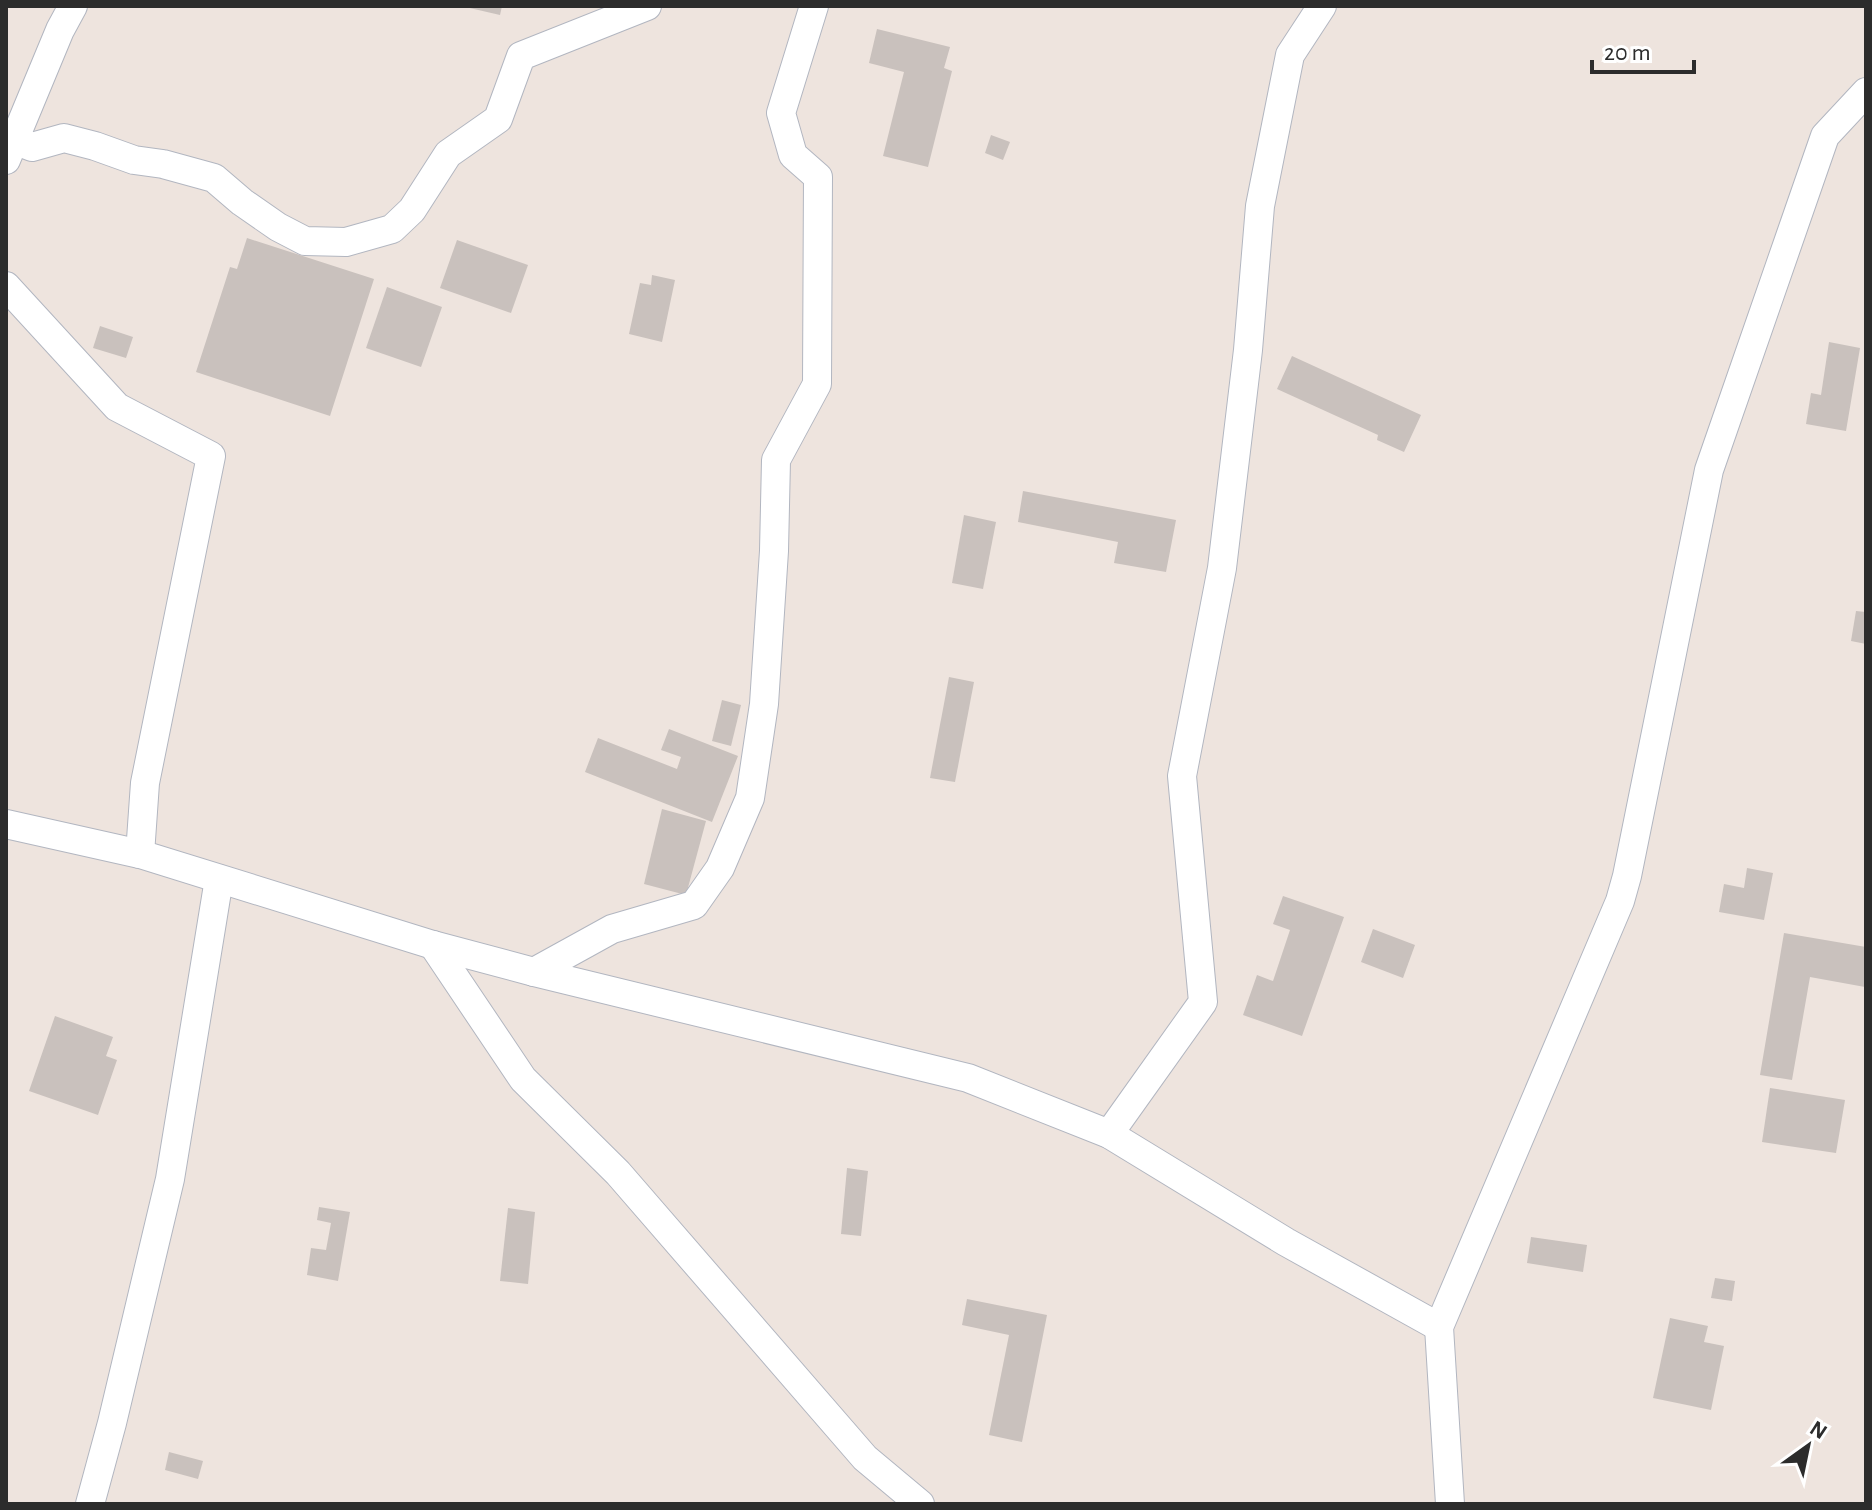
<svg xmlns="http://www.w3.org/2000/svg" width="1872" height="1510" font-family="'Alegreya Sans',sans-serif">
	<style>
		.building { fill: #c9c1bd }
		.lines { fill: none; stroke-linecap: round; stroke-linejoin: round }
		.minor-casing { stroke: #b2b6c0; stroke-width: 30 }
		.minor { stroke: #fff; stroke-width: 28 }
	</style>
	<rect width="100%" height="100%" fill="#eee4de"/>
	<g class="building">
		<path d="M461,6H502L500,15Z"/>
		<path d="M877,29L950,47L944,68L952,71L928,167L883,156L904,72L869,63Z"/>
		<path d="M991,135L1010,142L1003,160L985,153Z"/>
		<path d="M247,238L374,279L330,416L196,372L230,267L237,269Z"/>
		<path d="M457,240L528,265L511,313L440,288Z"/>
		<path d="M652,275L675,280L662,342L629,334L640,283L651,285Z"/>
		<path d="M387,287L442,307L421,367L366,348Z"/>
		<path d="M100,326L133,337L126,358L93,348Z"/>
		<path d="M1829,342L1860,348L1846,431L1806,424L1811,393L1821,395Z"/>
		<path d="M1292,356L1421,415L1404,452L1377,440L1378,435L1277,389Z"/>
		<path d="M1023,491L1176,520L1166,572L1114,563L1118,542L1018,522Z"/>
		<path d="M964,515L996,522L983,589L952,583Z"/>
		<path d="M1856,611L1866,612V644L1851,641Z"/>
		<path d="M949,677L974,682L955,782L930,778Z"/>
		<path d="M722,700L741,705L731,746L712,741Z"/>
		<path d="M669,729L738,756L712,822L585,772L598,738L677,769L681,757L661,750Z"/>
		<path d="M662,809L706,821L686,895L644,884Z"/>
		<path d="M1747,868L1773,873L1764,920L1719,912L1724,884L1744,888Z"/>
		<path d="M1283,896L1344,917L1302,1036L1243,1015L1257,975L1273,981L1290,930L1273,924Z"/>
		<path d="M1373,929L1415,945L1403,978L1361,962Z"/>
		<path d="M1784,933L1866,947L1865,987L1810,977L1792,1080L1760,1075Z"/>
		<path d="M55,1016L113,1037L106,1056L117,1060L98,1115L29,1091Z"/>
		<path d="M1770,1088L1845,1100L1836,1153L1762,1142Z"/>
		<path d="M847,1168L868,1171L861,1236L841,1234Z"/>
		<path d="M319,1207L350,1212L338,1281L307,1275L311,1248L326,1250L331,1223L317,1220Z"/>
		<path d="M508,1208L535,1212L528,1284L500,1281Z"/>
		<path d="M1531,1237L1587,1245L1583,1272L1527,1263Z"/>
		<path d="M1715,1278L1735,1281L1732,1301L1711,1298Z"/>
		<path d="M967,1299L1047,1315L1022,1442L989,1435L1009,1335L962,1325Z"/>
		<path d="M1670,1318L1708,1326L1704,1342L1724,1346L1711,1410L1653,1398Z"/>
		<path d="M169,1452L203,1461L198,1479L165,1470Z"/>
	</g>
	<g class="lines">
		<g class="minor-casing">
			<g id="minor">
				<path d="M14,140L32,147L64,138L95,146L134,160L163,164L214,178L242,202L278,227L305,241L346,242L392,229L412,210L448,154L498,119L521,56L647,6"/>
				<path d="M6,160L60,30L73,6"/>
				<path d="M6,286L117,407L211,456L145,783L140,854"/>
				<path d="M6,824L140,854L433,945L534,972L968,1078L1109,1134L1286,1242L1439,1327"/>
				<path d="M433,945L523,1079L618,1173L865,1458L920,1504"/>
				<path d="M534,972L612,929L694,905L720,868L750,798L764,704L774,551L776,460L817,384L818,177L793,155L781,113L814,6"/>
				<path d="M1109,1134L1203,1002L1182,776L1222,568L1248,350L1260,206L1290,55L1322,6"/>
				<path d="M90,1504L112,1423L170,1179L219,879"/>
				<path d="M1450,1504L1439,1327L1620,901L1627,876L1709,470L1825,136L1866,92"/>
			</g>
		</g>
		<use href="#minor" class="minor"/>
	</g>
	<rect width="1872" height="1510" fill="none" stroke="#2c2c2c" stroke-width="16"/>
	<g transform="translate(1808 1446) rotate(33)" stroke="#ffffff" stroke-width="6" paint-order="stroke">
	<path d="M0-6L14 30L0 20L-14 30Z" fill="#2c2c2c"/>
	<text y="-12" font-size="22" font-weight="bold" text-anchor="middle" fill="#2c2c2c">N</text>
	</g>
	<path d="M1592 60v12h102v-12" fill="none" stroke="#2c2c2c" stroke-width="4"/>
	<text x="1604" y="60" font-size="24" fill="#2c2c2c" stroke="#ffffff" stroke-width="6" paint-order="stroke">20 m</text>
</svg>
